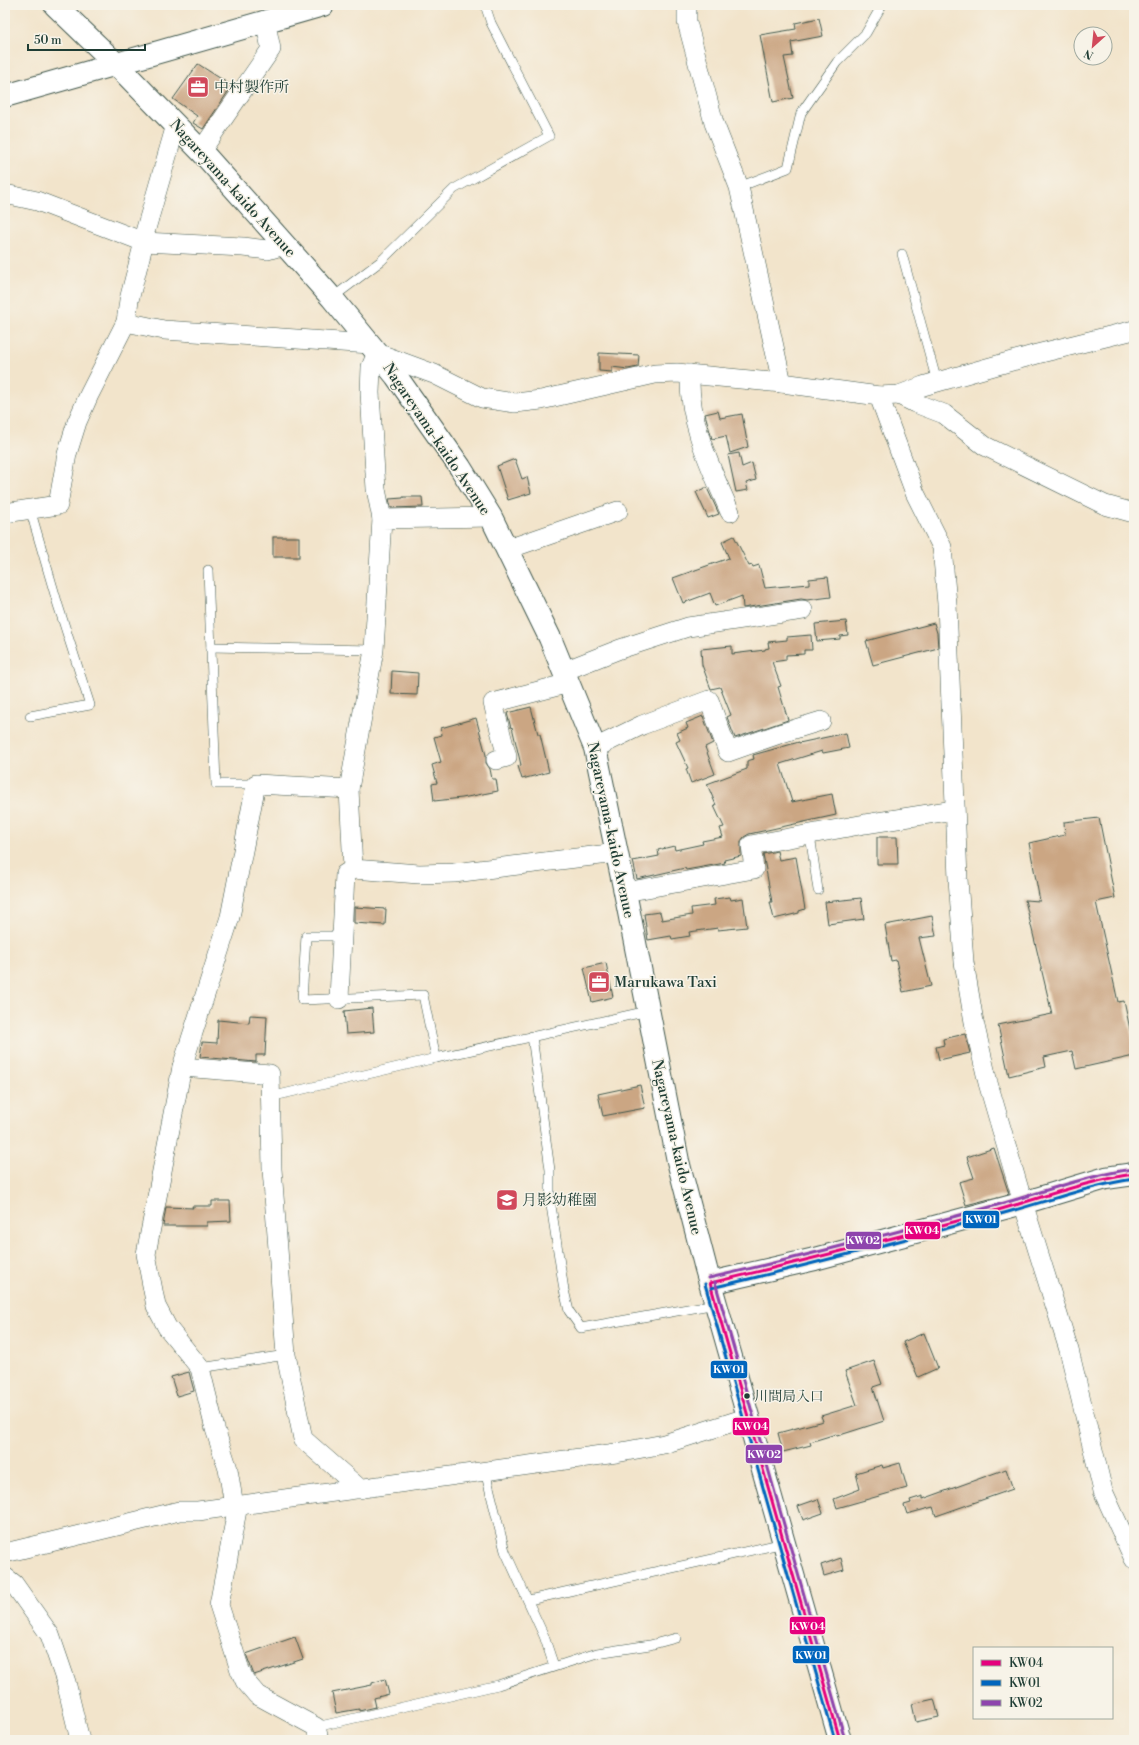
<svg xmlns="http://www.w3.org/2000/svg" width="1139" height="1745" font-family="'Libre Bodoni','Noto Serif JP',serif">
	<style>
		.building { fill: #cba683 }
		.lines { fill: none; stroke-linecap: round; stroke-linejoin: round }
		.service-casing { stroke: #3f564b; stroke-width: 10 }
		.minor-casing { stroke: #3f564b; stroke-width: 20 }
		.tertiary-casing { stroke: #3f564b; stroke-width: 24 }
		.secondary-casing { stroke: #3f564b; stroke-width: 24 }
		.primary-casing { stroke: #3f564b; stroke-width: 24 }
		.service { stroke: #fff; stroke-width: 9 }
		.minor { stroke: #fff; stroke-width: 19 }
		.tertiary { stroke: #fff; stroke-width: 22 }
		.secondary { stroke: #fff; stroke-width: 22 }
		.primary { stroke: #fff; stroke-width: 22 }
		.bus-1-casing { stroke: #f7f3e8; stroke-width: 6 }
		.bus-2-casing { stroke: #f7f3e8; stroke-width: 6 }
		.bus-3-casing { stroke: #f7f3e8; stroke-width: 6 }
		.bus-1 { stroke: #e5007d; stroke-width: 3 }
		.bus-2 { stroke: #0065bd; stroke-width: 3 }
		.bus-3 { stroke: #8e44ad; stroke-width: 3 }
		.bus-dot { fill: #1f3d34; stroke: #f7f3e8; stroke-width: 1.5 }
		.labels { text-anchor: middle; stroke-width: 3; stroke-linejoin: round; paint-order: stroke }
		.bus-label { font-size: 14px; fill: #1f3d34; stroke: #f7f3e8; text-anchor: start }
		.poi-label { font-size: 15px; fill: #1f3d34; stroke: #f7f3e8; text-anchor: start }
		.street-label { font-size: 15px; fill: #1f3d34; stroke: #f7f3e8 }
		.line-badge { stroke: #f7f3e8; stroke-width: 1.5 }
		.badge-label { font-size: 11px; text-anchor: middle; font-weight: bold; fill: #fff }
	</style>
	<rect width="100%" height="100%" fill="#f7f3e8"/>
	<filter id="ink" filterUnits="userSpaceOnUse"><feTurbulence type="fractalNoise" baseFrequency=".025" numOctaves="2"/><feDisplacementMap in="SourceGraphic" scale="8" xChannelSelector="R" yChannelSelector="G"/><feConvolveMatrix kernelMatrix="1 2 1 2 8 2 1 2 1" color-interpolation-filters="sRGB"/></filter>
	<filter id="wash" filterUnits="userSpaceOnUse"><feTurbulence type="fractalNoise" baseFrequency=".012" numOctaves="4" result="noise"/><feDisplacementMap in="SourceGraphic" scale="16" xChannelSelector="R" yChannelSelector="G"/><feGaussianBlur stdDeviation="0.9" result="paint"/><feColorMatrix in="noise" values="0 0 0 0 0 0 0 0 0 0 0 0 0 0 0 0 0 1.4 0 .05"/><feComposite in="paint" operator="in"/></filter>
	<g filter="url(#wash)">
		<rect width="100%" height="100%" fill="#f2e4cb"/>
		<g id="blocks">
			<g class="building">
				<path d="M819,18L823,36L791,42L793,56L784,57L793,98L773,102L760,35L796,29L795,23Z"/>
				<path d="M198,64L232,86L203,129L193,123L197,116L173,99Z"/>
				<path d="M599,353L639,355L638,367L628,369L612,367V372L599,371Z"/>
				<path d="M718,411L720,418L742,414L748,447L730,453L726,436L712,439L705,414Z"/>
				<path d="M739,453L742,467L752,463L756,480L746,483L748,490L736,492L728,455Z"/>
				<path d="M515,459L522,479L527,477L531,493L508,500L497,466Z"/>
				<path d="M705,488H707L719,514L708,518L696,492Z"/>
				<path d="M403,497H422L423,507L391,508L389,499L403,498Z"/>
				<path d="M734,536L749,566L752,565L753,567L759,565L765,588L809,584V579L828,577L831,597L807,600L801,599L743,608L742,596L715,606L710,593L683,603L673,578L729,558L722,542Z"/>
				<rect x="273" y="537" width="26" height="20"/>
				<path d="M846,621L848,635L840,636V639L817,641L815,624Z"/>
				<path d="M934,623L937,633L938,648L873,665L866,641Z"/>
				<path d="M811,635L812,650H804V654L786,655V660L772,662L781,686L778,687L788,720L735,738L727,717L731,715L720,687L711,689L702,665L701,649L732,646V654L765,650V649L769,648L768,642L787,640V637Z"/>
				<path d="M392,671L418,673L417,695L391,694Z"/>
				<path d="M531,707L538,734H540L549,772L522,779L518,766L521,765L512,727L511,728L507,713Z"/>
				<path d="M703,716L713,743L705,747L715,774L691,783L686,769L688,768L676,742L680,740L677,733L688,728L686,723Z"/>
				<path d="M476,718L486,755V763L490,769L492,779H496L498,791L462,798L434,801L432,784L437,783L432,765L441,762L434,737L442,735L441,728Z"/>
				<path d="M846,733L849,748L823,753L822,751L780,764L792,802L832,794L836,815L749,834L744,837L741,841V856L724,860L725,863L686,870L685,868L637,879L633,861L659,856L658,850L674,846L675,850L703,844L702,841L723,837L720,828L724,827L714,806L716,805L707,784L747,769V761L754,759L753,755L799,742V743Z"/>
				<path d="M1099,818L1115,898L1096,902L1118,1002L1124,1001L1134,1048V1056L1076,1069L1072,1051L1044,1057L1046,1067L1009,1076L998,1025L1052,1014L1025,900L1040,901L1029,843L1065,835L1064,822Z"/>
				<path d="M877,837H897L898,864H877Z"/>
				<path d="M777,851L779,860L796,857L805,909L799,911V913L774,919L770,902H772L763,854Z"/>
				<path d="M730,897L731,900L743,898L747,927L718,930V928L689,932L690,936L672,939L671,936L648,940L644,914L660,912L662,920L692,915L691,908L715,905L714,899Z"/>
				<path d="M861,898L864,919L828,924L825,902Z"/>
				<path d="M354,907L386,909L385,925L354,923Z"/>
				<path d="M932,916L936,936L919,938L931,986L903,992L896,960L891,961L885,925Z"/>
				<path d="M606,963L613,997L592,1002L584,968Z"/>
				<path d="M372,1008L374,1032L346,1034L344,1011Z"/>
				<path d="M250,1015L267,1016L265,1055H256V1062L200,1057L202,1042L217,1043L218,1020L249,1023Z"/>
				<path d="M965,1034L970,1053L939,1060L936,1047L944,1045L943,1039Z"/>
				<path d="M640,1085L645,1108L603,1116L598,1094Z"/>
				<path d="M994,1148L1009,1194L966,1205L959,1182L974,1178L967,1157Z"/>
				<path d="M212,1201H230L231,1221L207,1222V1226H163L166,1207L193,1208L192,1206H212Z"/>
				<path d="M924,1333L938,1368L918,1377L903,1342Z"/>
				<path d="M874,1361L882,1384L873,1387L884,1421L837,1436L836,1434L810,1442L811,1445L783,1452L778,1433L823,1421L821,1416L857,1405L845,1371Z"/>
				<path d="M189,1372L194,1391L177,1396L171,1377Z"/>
				<path d="M900,1463L907,1488L837,1508L834,1499L860,1489L856,1473L882,1465L883,1468Z"/>
				<path d="M1006,1469L1013,1489L936,1516L933,1507L907,1514L904,1505L911,1503L910,1500L923,1496V1499Z"/>
				<path d="M818,1499L823,1513L803,1520L798,1506Z"/>
				<path d="M841,1558L844,1570L824,1576L821,1565Z"/>
				<path d="M295,1637L303,1659L254,1675L246,1654Z"/>
				<path d="M385,1679L389,1694L374,1698L376,1707L359,1711V1709L336,1713L332,1693L372,1685V1683Z"/>
				<path d="M934,1699L939,1717L916,1722L912,1704Z"/>
			</g>
		</g>
	</g>
	<g filter="url(#ink)">
		<use href="#blocks" fill-opacity="0" stroke="#3f564b" stroke-width="1"/>
		<g class="lines">
			<g class="service-casing">
				<g id="service">
					<path d="M739,187L788,168L801,113L837,62L866,33L882,5"/>
					<path d="M902,254L937,382"/>
					<path d="M332,298L381,261L454,189L549,136L491,23L485,5"/>
					<path d="M208,570L216,784H256"/>
					<path d="M211,647L374,650"/>
					<path d="M30,716L90,705L58,605L30,509"/>
					<path d="M810,835L818,890"/>
					<path d="M342,936H306L302,1000L423,995L436,1058L648,1011"/>
					<path d="M532,1036L550,1170V1199L564,1290L569,1311L581,1328L716,1304"/>
					<path d="M270,1097L436,1058"/>
					<path d="M200,1368L286,1355"/>
					<path d="M485,1471L505,1551L544,1636L554,1666"/>
					<path d="M529,1600L784,1543"/>
					<path d="M316,1727L498,1685L597,1653L650,1645L676,1638"/>
				</g>
			</g>
			<g class="minor-casing">
				<g id="minor">
					<path d="M687,5V22L714,123L739,187L782,383"/>
					<path d="M201,151L271,49L265,20"/>
					<path d="M5,194L37,201L144,242L243,247L268,250L285,245"/>
					<path d="M126,322L164,330L370,344"/>
					<path d="M690,374C688,422 711,468 730,512"/>
					<path d="M899,395L915,403L944,414L985,446L1105,505L1134,513"/>
					<path d="M879,396L915,493L942,547L947,604L958,879L964,962L974,1022L988,1083L1023,1203L1069,1350L1103,1491L1134,1559"/>
					<path d="M5,513L58,505L67,454L77,422L89,395L126,322L129,300L144,242L145,232L176,125"/>
					<path d="M491,517L382,519L374,650L349,789L353,869L419,874L454,873L617,853"/>
					<path d="M382,519L376,489L370,393L371,367L377,353L434,374L482,398L515,403L541,400L655,374L677,373L782,383L879,396L899,395L923,386L1037,354L1134,330"/>
					<path d="M508,549L618,511"/>
					<path d="M564,671L620,649L688,627L803,610"/>
					<path d="M595,748L642,725L709,700L728,752L782,733L821,721"/>
					<path d="M496,760L507,757L493,703L569,683"/>
					<path d="M625,892L754,869L751,845L865,824L954,810"/>
					<path d="M339,999L345,874L353,869"/>
					<path d="M182,1067L270,1074L272,1169L286,1355L303,1439L360,1489"/>
					<path d="M238,1505L219,1605L240,1670L245,1681L257,1695L316,1727L319,1740"/>
					<path d="M234,1506L228,1469L215,1429L200,1368L167,1327L156,1306L146,1254L182,1067L230,917L256,784L349,789"/>
					<path d="M5,1553L179,1511H198L616,1453L664,1444L749,1417"/>
					<path d="M5,1577L14,1584L50,1635L66,1682L80,1740"/>
				</g>
			</g>
			<g class="tertiary-casing">
				<path id="tertiary" d="M5,96L323,5"/>
			</g>
			<g class="secondary-casing">
				<path id="secondary" d="M710,1283L815,1259L1023,1203L1106,1178L1134,1174"/>
			</g>
			<g class="primary-casing">
				<path id="primary" d="M55,5L116,64L201,151L332,298L396,376L460,467L491,517L550,638L595,748L625,892L678,1161L706,1269L840,1740"/>
			</g>
			<use href="#service" class="service"/>
			<use href="#minor" class="minor"/>
			<use href="#tertiary" class="tertiary"/>
			<use href="#secondary" class="secondary"/>
			<use href="#primary" class="primary"/>
			<g class="bus-1-casing">
				<g id="bus-1">
					<path d="M710,1283L840,1740"/>
					<path d="M710,1283C804,1261 898,1237 991,1212C1039,1199 1085,1181 1134,1174"/>
				</g>
			</g>
			<g class="bus-2-casing">
				<g id="bus-2">
					<path d="M705,1284L835,1740"/>
					<path d="M711,1288C806,1266 900,1241 993,1216C1040,1204 1086,1186 1134,1179"/>
				</g>
			</g>
			<g class="bus-3-casing">
				<g id="bus-3">
					<path d="M709,1278C803,1257 897,1232 990,1207C1038,1194 1084,1176 1133,1169"/>
					<path d="M715,1282L845,1739"/>
				</g>
			</g>
			<use href="#bus-1" class="bus-1"/>
			<use href="#bus-2" class="bus-2"/>
			<use href="#bus-3" class="bus-3"/>
		</g>
	</g>
	<defs>
		<g id="office-square" transform="scale(1.15)"><rect x="-9" y="-9" width="18" height="18" rx="4" fill="#d1495b" stroke="#f7f3e8"/><path d="M-6-3h4V-5.5h4V-3h4V5H-6ZM-1-4.5V-3h2v-1.5ZM-6 0V1H6V0Z" fill="#fff"/></g>
		<g id="school-square" transform="scale(1.15)"><rect x="-9" y="-9" width="18" height="18" rx="4" fill="#d1495b" stroke="#f7f3e8"/><path d="M0-5L7-2L0 1L-7-2ZM-4 1L0 2.5L4 1V4Q0 6-4 4Z" fill="#fff"/></g>
	</defs>
	<g fill-rule="evenodd">
		<use href="#office-square" x="198" y="87"/>
		<use href="#office-square" x="599" y="982"/>
		<use href="#school-square" x="507" y="1200"/>
	</g>
	<circle class="bus-dot" cx="747" cy="1396" r="3.5"/>
	<g class="labels">
		<g class="bus-label">
			<text x="754" y="1401">川間局入口</text>
		</g>
		<g class="poi-label">
			<text x="214" y="92">中村製作所</text>
			<text x="614" y="987">Marukawa Taxi</text>
			<text x="522" y="1205">月影幼稚園</text>
		</g>
		<g class="street-label">
			<text transform="translate(233 188) rotate(48)" y="5">Nagareyama-kaido Avenue</text>
			<text transform="translate(437 439) rotate(56)" y="5">Nagareyama-kaido Avenue</text>
			<text transform="translate(611 830) rotate(78)" y="5">Nagareyama-kaido Avenue</text>
			<text transform="translate(677 1147) rotate(77)" y="5">Nagareyama-kaido Avenue</text>
		</g>
	</g>
	<g class="line-badge">
		<rect x="962" y="1210" width="38" height="19" rx="4" fill="#0065bd"/>
		<rect x="904" y="1221" width="37" height="19" rx="4" fill="#e5007d"/>
		<rect x="845" y="1231" width="37" height="19" rx="4" fill="#8e44ad"/>
		<rect x="710" y="1360" width="38" height="19" rx="4" fill="#0065bd"/>
		<rect x="732" y="1417" width="38" height="19" rx="4" fill="#e5007d"/>
		<rect x="745" y="1444" width="38" height="20" rx="4" fill="#8e44ad"/>
		<rect x="789" y="1616" width="37" height="19" rx="4" fill="#e5007d"/>
		<rect x="792" y="1645" width="38" height="19" rx="4" fill="#0065bd"/>
	</g>
	<g class="badge-label">
		<text x="981" y="1223">KW01</text>
		<text x="922" y="1234">KW04</text>
		<text x="863" y="1244">KW02</text>
		<text x="729" y="1373">KW01</text>
		<text x="751" y="1430">KW04</text>
		<text x="764" y="1458">KW02</text>
		<text x="808" y="1630">KW04</text>
		<text x="811" y="1659">KW01</text>
	</g>
	<rect width="1139" height="1745" fill="none" stroke="#f7f3e8" stroke-width="20"/>
	<rect x="973" y="1647" width="140" height="72" fill="#f7f3e8" stroke="#a1aaa0"/>
	<rect x="981" y="1660" width="20" height="6" fill="#e5007d" stroke="#a1aaa0"/>
	<text x="1009" y="1667" font-size="12" fill="#1f3d34">KW04</text>
	<rect x="981" y="1680" width="20" height="6" fill="#0065bd" stroke="#a1aaa0"/>
	<text x="1009" y="1687" font-size="12" fill="#1f3d34">KW01</text>
	<rect x="981" y="1700" width="20" height="6" fill="#8e44ad" stroke="#a1aaa0"/>
	<text x="1009" y="1707" font-size="12" fill="#1f3d34">KW02</text>
	<g transform="translate(1093 46) rotate(207)"><circle r="19" fill="#f7f3e8" stroke="#a1aaa0"/>
	<path d="M0-3L7 15L0 10L-7 15Z" fill="#d1495b"/>
	<text y="-6" font-size="11" font-weight="bold" text-anchor="middle" fill="#1f3d34">N</text>
	</g>
	<path d="M28 44v6h117v-6" fill="none" stroke="#1f3d34" stroke-width="2"/>
	<text x="34" y="44" font-size="12" fill="#1f3d34" stroke="#f7f3e8" stroke-width="3" paint-order="stroke">50 m</text>
</svg>
